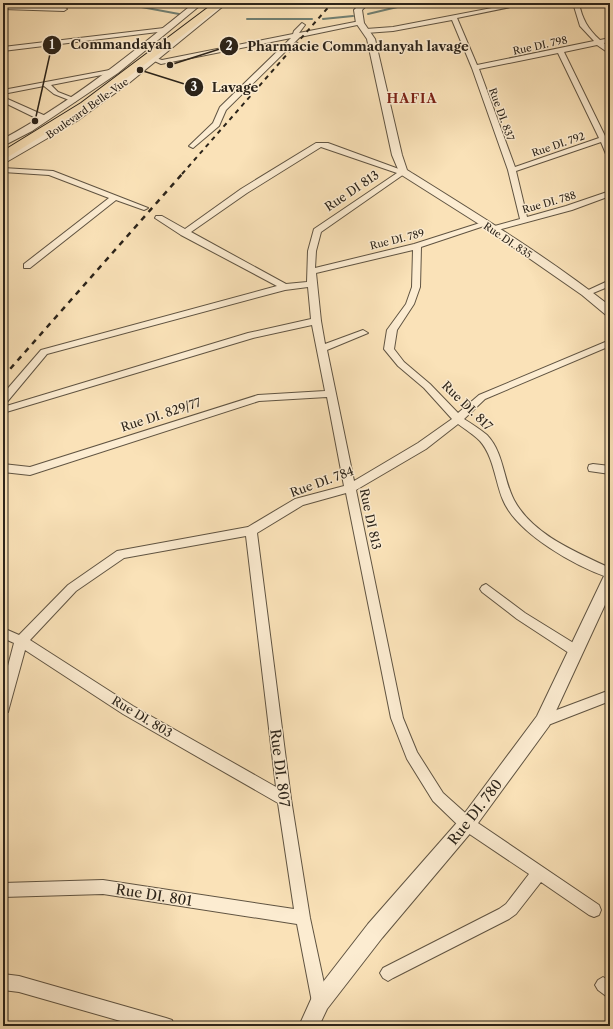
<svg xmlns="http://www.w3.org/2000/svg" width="613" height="1029" font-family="'Libre Caslon Text',serif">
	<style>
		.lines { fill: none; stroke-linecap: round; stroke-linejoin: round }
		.stream { stroke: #708074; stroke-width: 2 }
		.minor-casing { stroke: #605442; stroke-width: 2 }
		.tertiary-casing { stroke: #605442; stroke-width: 2 }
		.primary-casing { stroke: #2c241a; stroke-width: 2 }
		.minor { fill: #fcecd1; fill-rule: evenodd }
		.tertiary { fill: #fcecd1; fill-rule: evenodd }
		.primary { fill: #fae2b8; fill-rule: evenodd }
		.rail-far1 { stroke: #2c241a; stroke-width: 2; stroke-dasharray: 4.5 4.5; stroke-linecap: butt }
		.rail { stroke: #2c241a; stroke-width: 2.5; stroke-dasharray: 5.5 5.5; stroke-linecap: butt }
		.labels { text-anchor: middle; stroke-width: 3; stroke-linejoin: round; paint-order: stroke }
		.far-street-label { font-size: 10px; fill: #2c241a; stroke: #fcecd1 }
		.street-label { font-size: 12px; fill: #2c241a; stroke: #fcecd1 }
		.far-district-label { font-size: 13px; font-weight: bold; letter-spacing: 1px; fill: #7a1f14; stroke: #fcecd1 }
		.near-street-label { font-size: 14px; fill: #2c241a; stroke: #fcecd1 }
		.leader { fill: none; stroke: #2c241a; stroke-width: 1.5 }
		.callout-dot { fill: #2c241a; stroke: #fcecd1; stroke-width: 1.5 }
		.mark-label { font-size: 12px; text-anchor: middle; font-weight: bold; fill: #fff }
		.callout-label { font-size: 13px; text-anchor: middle; font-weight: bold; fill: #2c241a; stroke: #fcecd1; stroke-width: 3; stroke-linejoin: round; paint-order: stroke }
	</style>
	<rect width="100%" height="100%" fill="#fae2b8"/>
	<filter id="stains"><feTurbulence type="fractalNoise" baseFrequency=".005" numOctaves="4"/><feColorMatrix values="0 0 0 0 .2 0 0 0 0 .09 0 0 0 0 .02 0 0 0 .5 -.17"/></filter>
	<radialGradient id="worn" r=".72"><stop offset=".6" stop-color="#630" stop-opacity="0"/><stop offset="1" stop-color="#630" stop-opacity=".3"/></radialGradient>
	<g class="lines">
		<g class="stream">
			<path d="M120,3L179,14"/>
			<path d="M368,14L414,3"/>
			<path d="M247,19H312"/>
			<path d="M323,19L353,16"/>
		</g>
		<g class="minor-casing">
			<g id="minor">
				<path d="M518,3H530L457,18L477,65L594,41L580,26L573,3H579C582,19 588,29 600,40L610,38V42L604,43L610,49V54L597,45L564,52L605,136L610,135V139L607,140L610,146V156L606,154L601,142L516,171L527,217L566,206L610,191V196L572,210L494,231L490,229L491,227L520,219L508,170L472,68L452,20L393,31L366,33L363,31L366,29L393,27ZM558,53L599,138L515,167L479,69Z"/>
				<path d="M3,5L64,7L67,9L64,11L3,9Z"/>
				<path d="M360,21L362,22V24L300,37L226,110L219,126L193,148L189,146L213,123L220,107L291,38L161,64L150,59L153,57L162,60L293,34L294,31L302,23L305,25L299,33Z"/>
				<path d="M164,28L166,29V31L3,51V47Z"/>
				<path d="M115,69L118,71L117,72L51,85L58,92L76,99V101L74,102L54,94L44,86L3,94V90Z"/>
				<path d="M3,97L48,117L49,119L42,121L3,102Z"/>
				<path d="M316,143H328L407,172L321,232L316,251L315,268L414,244L483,222H486L490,224L421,247L420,287L414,304L397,330L394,349L404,362L430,384L458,413L479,395L610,340V346L485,399L464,419C472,424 480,429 487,435C504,453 503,479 514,500C533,535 576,552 610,568V578C577,567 517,534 503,500C495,481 494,457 480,441C474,435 465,429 458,424L426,449L356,490L403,718L417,752L443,793L472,819L599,905L601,910L599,915L594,917L589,915L541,882L516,914L509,919L393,978L388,981L383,978L380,973L383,968L499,909L506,904L529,874L462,829L433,801L407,759L391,718L346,493L303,505L257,533L291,799L310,918L328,1002L326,1008L320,1010L314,1008L312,1002L297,924L103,894L3,897V883L103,880L294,909L278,803L123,714L25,650L9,708L8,712L3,714V685L14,643L3,638V628L19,635L68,585L117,551L248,527L295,499L344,486L327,397L259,401L30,475L3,472V464L30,467L258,395L325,391L312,325L253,338L3,413V407L248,333L311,319L308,287L285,290L47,354L7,402L3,403V394L41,350L277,286L181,235L155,218L156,216H162L185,229L241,189ZM321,147L397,173L314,229L308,251L307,282L286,284L191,232L247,193ZM413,250L412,287L406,304L387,330L384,349L398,366L424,388L452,419L418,443L354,481L327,350L368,333L363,330L325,344L321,321L316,273ZM246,536L276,787L133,706L30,640L76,591L124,558Z"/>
				<path d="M3,168L53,171L148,208L144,210L116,200L30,268H24V264L109,198L49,175L3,172Z"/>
				<path d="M610,280V286L586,296L582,293Z"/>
				<path d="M593,464L610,466V474L589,471L588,468L589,465Z"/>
				<path d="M486,584L525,613L580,647L582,651L580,655L576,656L572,655L517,619L482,592L480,589L482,586Z"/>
				<path d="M610,690V701L543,727L538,725L537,721L538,717Z"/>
				<path d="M3,974L19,976L166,1018L172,1020L174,1026H138L19,992L3,990Z"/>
				<path d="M603,977L610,981V999L598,990L595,985L598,980Z"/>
			</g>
		</g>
		<g class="tertiary-casing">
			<g id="tertiary">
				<path d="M194,3H203L118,73L32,131L3,146V139C72,102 133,52 194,3Z"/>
				<path d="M218,3H227L129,83L77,121L3,164V157L71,117L123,79Z"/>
				<path d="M361,3H369L362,10L364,23L375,39L402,155L407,170C476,213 546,256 610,306V316L606,315L582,295L490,231L400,174L392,155L367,39L356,23L354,10Z"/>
				<path d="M610,572V594L549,726L473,830L382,938L327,1009L319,1026H299L313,995L368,924L461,818L537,716L603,578L605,574Z"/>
			</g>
		</g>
		<g class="primary-casing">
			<path id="primary" d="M214,3H225L89,107L3,160V151L81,103Z"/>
		</g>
		<use href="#minor" class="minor"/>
		<use href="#tertiary" class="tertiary"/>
		<use href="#primary" class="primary"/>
		<path class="rail-far1" d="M182,174L332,3"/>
		<path class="rail" d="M3,377L183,173"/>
	</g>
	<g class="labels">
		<g class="far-street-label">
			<text transform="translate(540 45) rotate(-12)" y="4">Rue DI. 798</text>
			<text transform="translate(87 108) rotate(-35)" y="4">Boulevard Belle-Vue</text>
			<text transform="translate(502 114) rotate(70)" y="4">Rue DI. 837</text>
			<text transform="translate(558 144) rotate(-19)" y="4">Rue DI. 792</text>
			<text transform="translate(549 202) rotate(-16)" y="4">Rue DI. 788</text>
			<text transform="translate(397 239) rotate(-14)" y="4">Rue DI. 789</text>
			<text transform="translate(508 240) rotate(34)" y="4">Rue DI. 835</text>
		</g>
		<g class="street-label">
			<text transform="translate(352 191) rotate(-34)" y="4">Rue DI 813</text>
			<text transform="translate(467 406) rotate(44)" y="4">Rue DI. 817</text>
			<text transform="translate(161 415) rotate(-18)" y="4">Rue DI. 829/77</text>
			<text transform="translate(322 482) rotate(-20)" y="4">Rue DI. 784</text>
			<text transform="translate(370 519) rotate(78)" y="4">Rue DI 813</text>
			<text transform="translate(142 717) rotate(31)" y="4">Rue DI. 803</text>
		</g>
		<g class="far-district-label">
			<text x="412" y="103">HAFIA</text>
		</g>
		<g class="near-street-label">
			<text transform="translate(280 768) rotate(83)" y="5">Rue DI. 807</text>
			<text transform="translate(475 812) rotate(-52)" y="5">Rue DI. 780</text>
			<text transform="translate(154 895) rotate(9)" y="5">Rue DI. 801</text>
		</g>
	</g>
	<path class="leader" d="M35 121L52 45M170 65L229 46M140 70L194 87"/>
	<g class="callout-dot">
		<circle cx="35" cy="121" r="4"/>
		<circle cx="170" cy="65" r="4"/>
		<circle cx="140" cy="70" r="4"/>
		<circle cx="52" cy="45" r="10"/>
		<circle cx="229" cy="46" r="10"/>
		<circle cx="194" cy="87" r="10"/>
	</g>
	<g class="mark-label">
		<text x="52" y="49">1</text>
		<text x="229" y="50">2</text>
		<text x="194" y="91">3</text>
	</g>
	<g class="callout-label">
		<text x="121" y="49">Commandayah</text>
		<text x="358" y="51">Pharmacie Commadanyah lavage</text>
		<text x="235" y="92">Lavage</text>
	</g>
	<rect width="613" height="1029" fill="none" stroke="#fae2b8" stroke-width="16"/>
	<rect x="4" y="4" width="605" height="1021" fill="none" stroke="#2c241a" stroke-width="2"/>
	<rect x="8" y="8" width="597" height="1013" fill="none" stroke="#2c241a"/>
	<rect width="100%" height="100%" filter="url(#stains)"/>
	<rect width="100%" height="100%" fill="url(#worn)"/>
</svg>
